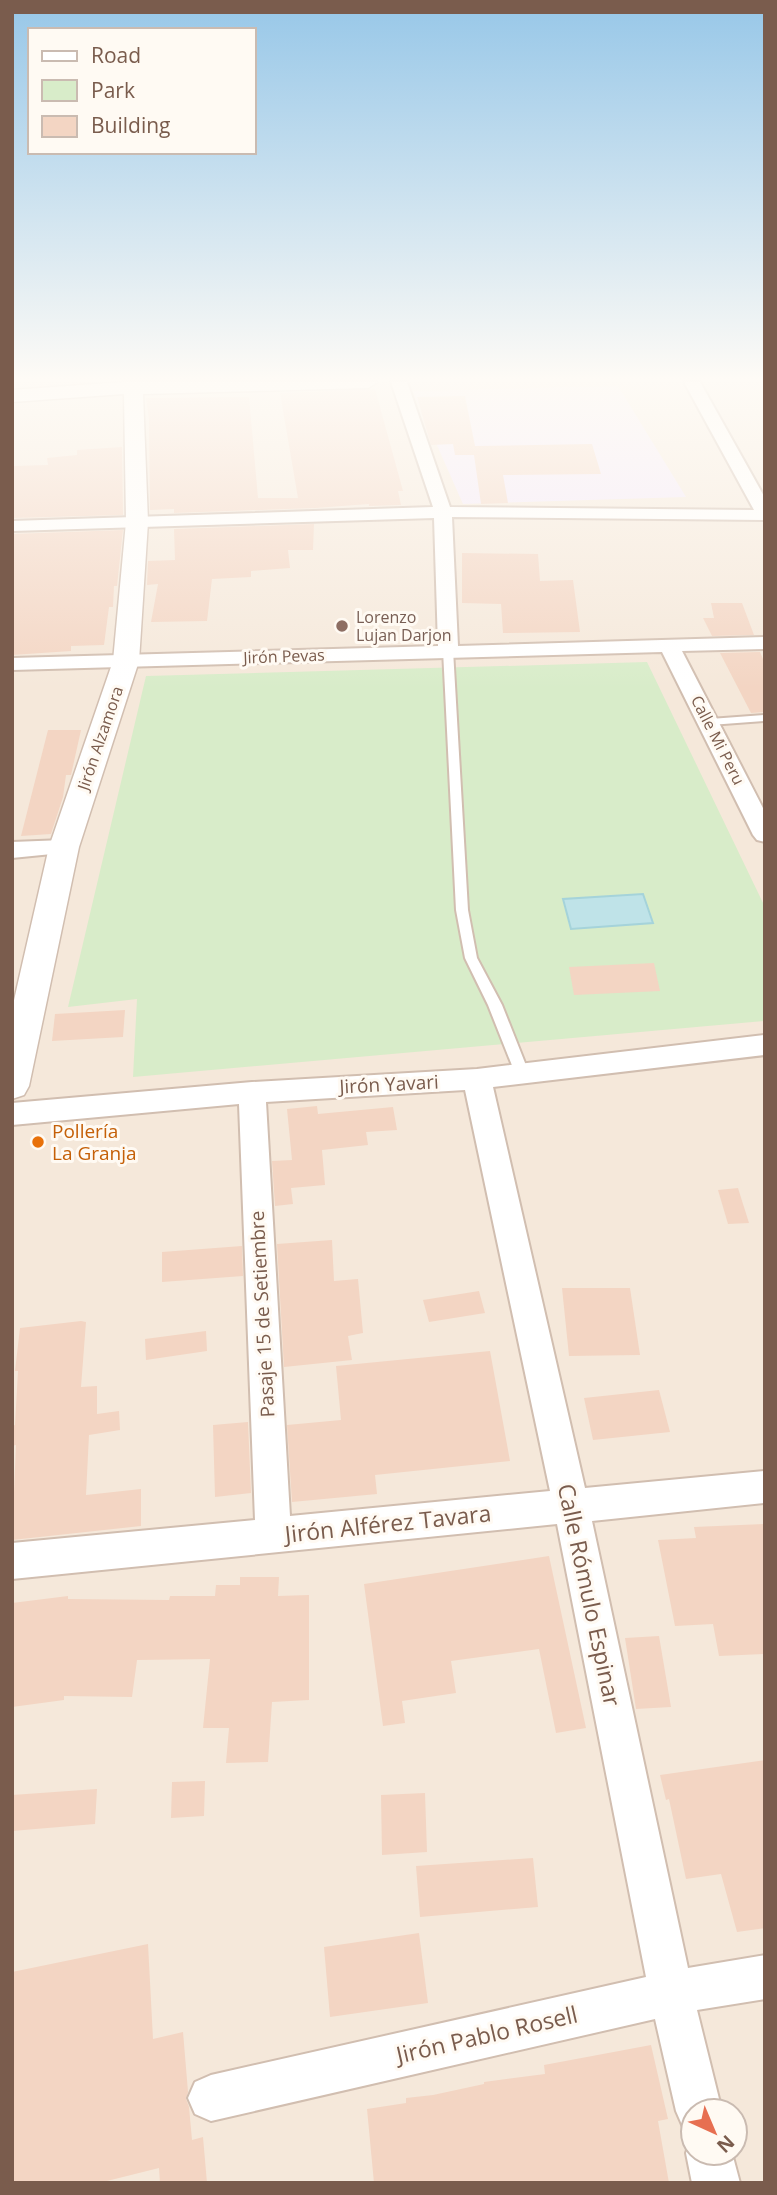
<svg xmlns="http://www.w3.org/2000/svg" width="777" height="2195" font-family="'Open Sans',sans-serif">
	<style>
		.residential { fill: #f5e8da; fill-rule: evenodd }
		.education { fill: #f3e8fa }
		.green { fill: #d8ecc9 }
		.water { fill: #bfe3e8; stroke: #a5d3da; stroke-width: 2 }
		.building { fill: #f3d5c3 }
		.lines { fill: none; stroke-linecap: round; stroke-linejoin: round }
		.service-casing { stroke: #d1beb0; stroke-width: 4 }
		.minor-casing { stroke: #d1beb0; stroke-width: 4 }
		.tertiary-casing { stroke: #d1beb0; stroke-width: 3 }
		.service { fill: #fff; fill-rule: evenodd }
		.minor { fill: #fff; fill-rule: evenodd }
		.tertiary { fill: #fff; fill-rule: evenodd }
		.education-dot { fill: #8d6e63; stroke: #fffaf3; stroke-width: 2.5 }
		.food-dot { fill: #e8710a; stroke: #fffaf3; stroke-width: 2.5 }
		.labels { text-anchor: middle; stroke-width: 6; stroke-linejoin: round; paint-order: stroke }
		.far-education-label { font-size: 16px; fill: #785e54; stroke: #fffaf3; text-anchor: start }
		.far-street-label { font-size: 16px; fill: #7a5c4d; stroke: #fffaf3 }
		.street-label { font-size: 19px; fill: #7a5c4d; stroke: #fffaf3 }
		.food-label { font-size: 19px; fill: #c56008; stroke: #fffaf3; text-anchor: start }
		.near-street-label { font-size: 23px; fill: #7a5c4d; stroke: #fffaf3 }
	</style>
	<rect width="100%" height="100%" fill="#fdf6ec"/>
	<path class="residential" d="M12,382H765V2183H12ZM693,2111H735V2153H693Z"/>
	<path class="education" d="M618,386L686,497L463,504L413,391Z"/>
	<path class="green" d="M647,662L765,907V1021L133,1077L137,999L68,1007L146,676Z"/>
	<path class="water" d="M643,894L653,923L571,929L563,899Z"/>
	<g class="building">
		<path d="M375,389L403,491H398L401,505L369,506V504L315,508L174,513V509L150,510L149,419L146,398L249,397L258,498H298L280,393Z"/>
		<path d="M465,396L475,446L592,444L601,474L503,475L508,503L481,504L474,455H455L453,444L431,445L417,397Z"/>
		<path d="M122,447L123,515L12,518L14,466L48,465L47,458L77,455V450Z"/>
		<path d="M314,524L313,550H288L290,568L251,571V577L212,579L207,621L151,622L158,584L147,585L148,561L175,560L174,529Z"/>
		<path d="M123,530L117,586H114L113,607H109L104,645L71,646V651L12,655V534Z"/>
		<path d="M462,553L538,554L540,581L573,580L580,632L503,633L501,604L462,603Z"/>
		<path d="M711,603H742L754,635L712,636L703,618H714Z"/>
		<path d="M760,652L765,664V712L751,713L720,653Z"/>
		<path d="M48,730H81L71,775H66L63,797L51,834L21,836Z"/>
		<path d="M654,963L660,991L574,995L569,967Z"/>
		<path d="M125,1010L123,1037L52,1041L55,1014Z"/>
		<path d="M317,1106L318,1114L393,1107L397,1130L366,1132L368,1145L322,1150L325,1185L291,1188L293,1204L275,1206L272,1161L292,1160L287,1109Z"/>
		<path d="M738,1188L749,1223L728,1224L718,1190Z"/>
		<path d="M332,1240L334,1281L358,1279L363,1333L348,1336L352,1360L284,1367L277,1244Z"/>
		<path d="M242,1246L243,1276L162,1282V1252Z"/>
		<path d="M562,1288H630L640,1355L569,1356Z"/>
		<path d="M479,1291L485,1313L429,1322L423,1300Z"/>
		<path d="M81,1321L86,1322L81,1387L97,1386V1414L119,1411L120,1430L89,1435L86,1495L141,1489V1526L12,1540L16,1445L12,1446V1426L15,1425L18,1371H15L20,1328Z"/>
		<path d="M206,1331L207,1351L146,1360L145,1339Z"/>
		<path d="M490,1351L510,1461L375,1475L377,1494L292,1502L287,1425L341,1420L336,1366Z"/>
		<path d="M659,1390L670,1432L593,1440L584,1398Z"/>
		<path d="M248,1422L251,1493L215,1497L213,1425Z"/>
		<path d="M765,1524V1654L719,1656L713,1624L675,1626L658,1540L696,1538L694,1527Z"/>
		<path d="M549,1556L586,1728L556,1733L539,1649L451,1661L456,1693L402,1701L405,1723L383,1726L364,1584Z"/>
		<path d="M240,1577H279L278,1596L309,1595V1700L272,1702L268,1762L226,1763L229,1728H203L210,1659L137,1660L132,1697L64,1696V1700L12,1707V1603L68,1596V1599L169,1600L170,1596H215L216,1585H240Z"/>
		<path d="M659,1636L671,1707L636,1709L625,1638Z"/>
		<path d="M765,1760V1928L737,1932L721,1874L686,1879L669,1799L666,1800L660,1775Z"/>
		<path d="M205,1781L204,1816L171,1818L172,1782Z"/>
		<path d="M97,1789L95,1824L12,1831V1795Z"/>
		<path d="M425,1793L427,1852L382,1855L381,1795Z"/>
		<path d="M533,1858L538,1907L420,1917L416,1866Z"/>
		<path d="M419,1933L428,2003L330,2017L324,1947Z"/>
		<path d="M148,1944L153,2039L183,2032L188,2092L186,2099L189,2107L192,2140L203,2137L207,2183H160L159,2168L99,2183H12V1972Z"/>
		<path d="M651,2045L668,2119L658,2121L669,2183H374L367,2109L406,2103V2098L433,2095L484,2084V2082L545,2074L544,2065Z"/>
	</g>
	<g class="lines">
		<g class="service-casing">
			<g id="service">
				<path d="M448,647L453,650L468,910L477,958L502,1005L529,1073L522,1078L515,1073L488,1005L465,958L456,910L443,650Z"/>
				<path d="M765,715V721L710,725L705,722L710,719Z"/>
			</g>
		</g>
		<g class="minor-casing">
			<g id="minor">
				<path d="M391,382H407L450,507L754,510L684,382H700L765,498V520L452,517L458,646L765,637V649L682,651L765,812V842L757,840L753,835L662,652L12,670V658L438,646L434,518L12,531V521L433,507Z"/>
				<path d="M64,840L72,842L76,847L72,852L12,858V842Z"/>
				<path d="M765,1035V1055L493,1087L585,1488L765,1471V1503L592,1521L688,1968L765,1955V1999L697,2010L722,2111H693V2131L683,2127L676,2111L655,2019L211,2121L195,2114L188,2098L195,2082L211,2075L646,1977L557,1524L12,1579V1543L255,1520L239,1104L12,1125V1103L252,1082L477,1069ZM465,1090L550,1491L290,1516L266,1102Z"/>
				<path d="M692,2136L693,2153H732L740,2183H692L686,2153Z"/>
			</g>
		</g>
		<g class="tertiary-casing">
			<path id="tertiary" d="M123,382H378L368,388L143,394L148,522L139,661L79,847L29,1086L24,1095L12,1099V1009L49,847L113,661L126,522L124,394L12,402V390Z"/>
		</g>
		<use href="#service" class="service"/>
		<use href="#minor" class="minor"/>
		<use href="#tertiary" class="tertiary"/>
	</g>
	<linearGradient id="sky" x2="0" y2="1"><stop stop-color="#97c7e8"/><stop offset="0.55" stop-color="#fefbf6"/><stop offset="1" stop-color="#fefbf6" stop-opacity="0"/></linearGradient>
	<rect width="777" height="689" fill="url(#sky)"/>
	<circle class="education-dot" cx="342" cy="626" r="7"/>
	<circle class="food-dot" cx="38" cy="1142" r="7"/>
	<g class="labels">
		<g class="far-education-label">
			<text x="356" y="623">Lorenzo<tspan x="356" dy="18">Lujan Darjon</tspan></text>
		</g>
		<g class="far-street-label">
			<text transform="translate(284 656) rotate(-2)" y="6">Jirón Pevas</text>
			<text transform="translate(100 738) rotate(-71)" y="6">Jirón Alzamora</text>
			<text transform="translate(718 740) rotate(63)" y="6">Calle Mi Peru</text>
		</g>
		<g class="street-label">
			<text transform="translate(389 1084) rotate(-3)" y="7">Jirón Yavari</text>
			<text transform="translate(262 1314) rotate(-93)" y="7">Pasaje 15 de Setiembre</text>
		</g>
		<g class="food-label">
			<text x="52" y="1138">Pollería<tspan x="52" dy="22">La Granja</tspan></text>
		</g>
		<g class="near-street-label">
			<text transform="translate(388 1524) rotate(-6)" y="8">Jirón Alférez Tavara</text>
			<text transform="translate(589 1595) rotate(78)" y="8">Calle Rómulo Espinar</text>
			<text transform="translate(487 2035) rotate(-13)" y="8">Jirón Pablo Rosell</text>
		</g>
	</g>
	<rect width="777" height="2195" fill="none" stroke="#7a5c4d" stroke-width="28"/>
	<rect x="28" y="28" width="228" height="126" fill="#fffaf3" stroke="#cabbb1" stroke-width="2"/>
	<rect x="42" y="51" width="35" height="10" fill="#ffffff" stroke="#cabbb1" stroke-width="2"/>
	<text x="91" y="63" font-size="21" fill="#7a5c4d">Road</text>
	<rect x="42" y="80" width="35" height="21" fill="#d8ecc9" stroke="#cabbb1" stroke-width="2"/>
	<text x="91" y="98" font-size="21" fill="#7a5c4d">Park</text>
	<rect x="42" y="116" width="35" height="21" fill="#f3d5c3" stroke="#cabbb1" stroke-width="2"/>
	<text x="91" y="133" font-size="21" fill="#7a5c4d">Building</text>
	<g transform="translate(714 2132) rotate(136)"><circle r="33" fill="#fffaf3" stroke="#cabbb1" stroke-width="2"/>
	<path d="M0-5L12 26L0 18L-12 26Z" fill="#e76f51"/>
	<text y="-10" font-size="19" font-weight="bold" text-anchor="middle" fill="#7a5c4d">N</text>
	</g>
</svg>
